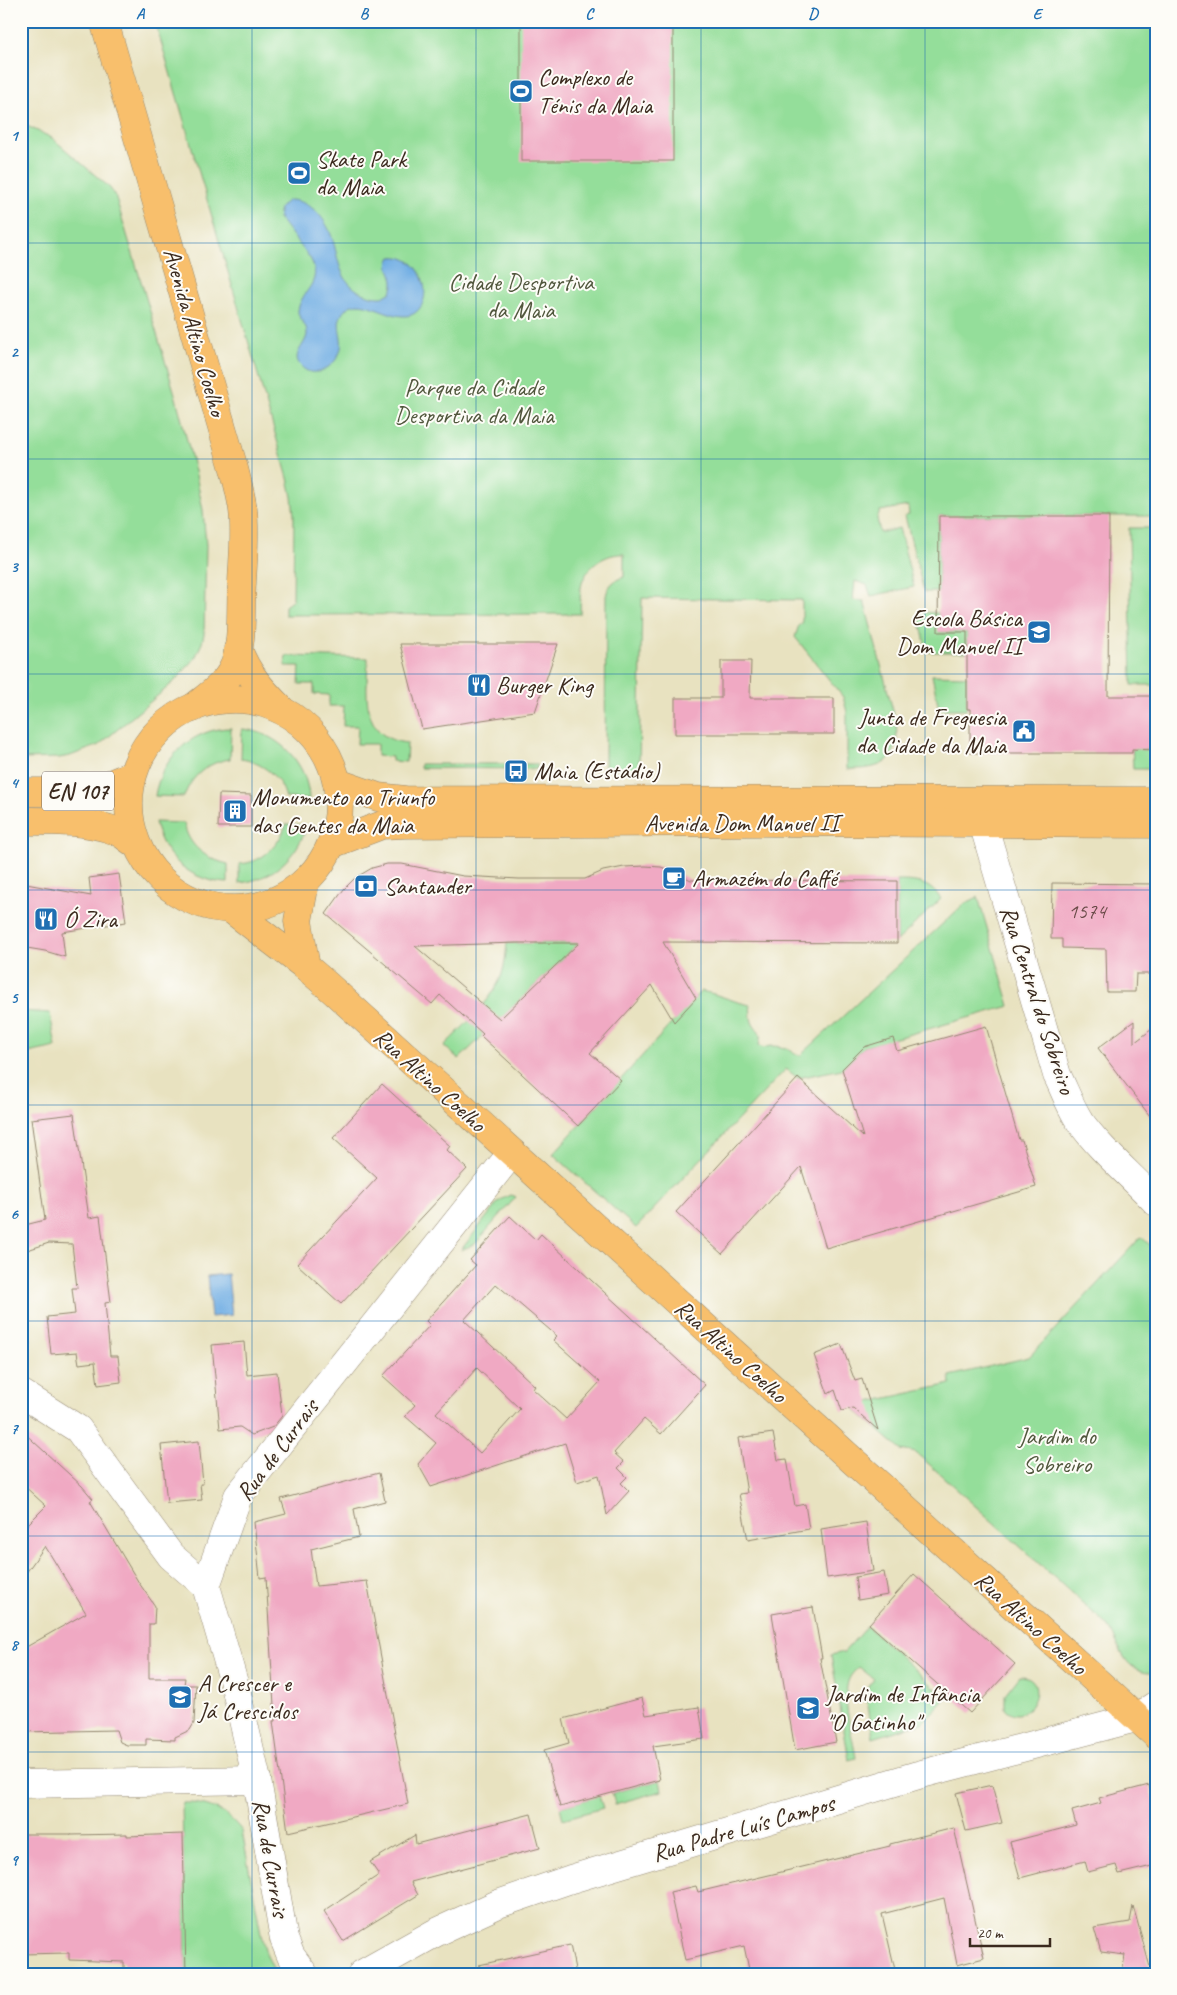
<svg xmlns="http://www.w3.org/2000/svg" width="1177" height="1995" font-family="Caveat,sans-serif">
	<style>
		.green { fill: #94de9a; stroke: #68845c }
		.water { fill: #72afe4; stroke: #566c81 }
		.building { fill: #f0a9c3; fill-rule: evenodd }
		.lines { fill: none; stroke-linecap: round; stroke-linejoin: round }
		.minor-casing { stroke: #92866f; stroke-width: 29 }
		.major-casing { stroke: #92866f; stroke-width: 29 }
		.minor { stroke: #fff; stroke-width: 28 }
		.major { stroke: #f8bf6c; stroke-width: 28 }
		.grid { fill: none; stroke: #1f6fb2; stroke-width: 1; stroke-opacity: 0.55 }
		.labels { text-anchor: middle; stroke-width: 4; stroke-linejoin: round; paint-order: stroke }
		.number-label { font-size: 21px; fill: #684a47 }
		.shield { fill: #fdfcf7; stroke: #75695f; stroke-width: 1 }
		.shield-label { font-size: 22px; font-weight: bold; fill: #3b2a1e }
		.poi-label { font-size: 24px; fill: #3b2a1e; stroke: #fdfcf7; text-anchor: start }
		.park-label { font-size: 24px; fill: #51573d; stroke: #fdfcf7 }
		.street-label { font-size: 24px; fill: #3b2a1e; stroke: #fdfcf7 }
		.neatline { fill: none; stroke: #1f6fb2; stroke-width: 2 }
		.grid-label { font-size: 16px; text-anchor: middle; font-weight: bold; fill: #1f6fb2 }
	</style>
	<rect width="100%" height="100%" fill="#fdfcf7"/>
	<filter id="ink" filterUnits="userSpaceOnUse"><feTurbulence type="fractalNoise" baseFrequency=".02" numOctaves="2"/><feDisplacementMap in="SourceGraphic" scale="10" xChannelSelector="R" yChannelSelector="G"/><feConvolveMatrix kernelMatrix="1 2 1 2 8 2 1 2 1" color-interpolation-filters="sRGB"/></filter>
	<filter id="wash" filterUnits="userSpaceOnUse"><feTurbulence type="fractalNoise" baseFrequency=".0096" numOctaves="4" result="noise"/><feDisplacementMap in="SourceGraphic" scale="20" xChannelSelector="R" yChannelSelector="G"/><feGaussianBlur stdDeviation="1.12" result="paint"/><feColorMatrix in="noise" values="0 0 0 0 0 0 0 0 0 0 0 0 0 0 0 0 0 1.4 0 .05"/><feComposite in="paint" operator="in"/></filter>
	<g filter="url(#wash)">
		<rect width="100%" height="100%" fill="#e8e2c0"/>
		<g class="green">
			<path d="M155,21H1156V516H939V592H924L905,516L909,515L908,506L880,511L877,518L880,533L899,528L914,587L871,596L867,585L855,581L853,600L864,601L896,722C901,762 882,770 847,769V712L843,697L795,637L799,625L802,624V600L642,598L639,769L605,768L606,596C608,585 614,580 624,577V554C606,553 588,565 582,583C579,593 581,604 580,614L285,615V606L293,600L294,515L292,497L288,478Z"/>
			<path d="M21,123L52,138L109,187L115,195L175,394L196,475L203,510L206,545L204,634L202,643L195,658L175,681L99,745L70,756L59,758L21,759Z"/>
			<path d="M1129,528H1156V685H1132Z"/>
			<path d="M918,612L939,613V632H967V652H927Z"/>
			<path d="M286,656L368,658C367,692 359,738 407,743L406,762L392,761V757L377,756V744H357L358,726H343L344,706H329V695L314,694V684H299L300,666H285Z"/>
			<path d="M932,675L967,676V709H939Z"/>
			<path d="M231,728L230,759C208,762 191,776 184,797L155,796C160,760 192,728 231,728Z"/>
			<path d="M242,729C278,732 308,763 309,799L286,798C281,777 262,762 241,759Z"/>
			<path d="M1132,740H1140V749L1156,750V769H1133Z"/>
			<path d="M420,764H537V769L420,768Z"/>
			<path d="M155,822L184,823C188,846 206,859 228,864V883C193,882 162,858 155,822Z"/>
			<path d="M286,824L307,825C298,856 272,880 239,883V864C262,863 280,845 286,824Z"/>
			<path d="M897,881C916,881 929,882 941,899L897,941Z"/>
			<path d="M978,897L1010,1006L864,1047L842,1069L798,1078L786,1069L636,1228L553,1154L701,991C719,994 733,1002 750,1005C751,1010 750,1017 752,1022C756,1032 763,1030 759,1045L763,1048C777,1043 787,1048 800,1056L964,904Z"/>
			<path d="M507,943H579L459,1059L444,1046C464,1025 492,1002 502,974C505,964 506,953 507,943Z"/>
			<path d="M21,1011L50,1013L56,1047L28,1053L21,1063Z"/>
			<path d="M510,1195L516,1197L475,1244L461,1250L499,1201Z"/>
			<path d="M1141,1237L1156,1250V1672C1123,1674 1122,1649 1109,1627L930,1465L916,1453L901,1450L853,1408L869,1402L951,1384L950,1376L1029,1357Z"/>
			<path d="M21,1328L31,1340L21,1346Z"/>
			<path d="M867,1626L946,1698L922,1723L873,1738L866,1693L869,1685L874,1679L859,1667C855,1671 851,1674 849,1679C841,1697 853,1738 856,1758L849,1760L831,1655L844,1652Z"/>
			<path d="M1020,1676C1053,1676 1028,1732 1005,1708V1695Z"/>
			<path d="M660,1780L662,1791L615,1804L612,1793Z"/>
			<path d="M599,1796L603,1808L563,1819L560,1807Z"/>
			<path d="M182,1803C207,1802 226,1810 242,1831L262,1939L267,1956L276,1974H186Z"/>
		</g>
		<g class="water">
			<path d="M289,200C308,200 323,215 330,232C340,256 336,285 368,295C372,297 378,297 383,297L391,292C392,289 393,286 393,283C393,272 384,267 391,257C421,253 436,298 415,313C396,326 362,292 346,309C328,327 354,342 332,364C327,368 323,372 316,372C309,373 304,370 300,365C291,354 306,345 307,334C308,324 297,319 298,310C302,289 324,283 310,258L279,218C278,208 281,205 289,200Z"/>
			<path d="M228,1274L232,1315L211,1317L207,1276Z"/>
		</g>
		<g id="blocks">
			<g class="building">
				<rect x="521" y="21" width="152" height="140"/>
				<path d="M939,516H1109L1108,696H1156V750L1132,749V753H970V709H967V632H938Z"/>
				<path d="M400,644H558L535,712L422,729Z"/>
				<path d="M721,661H751L750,698H834V734H675V698H721Z"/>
				<path d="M219,794L251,795V827H218Z"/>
				<path d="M387,864H402L463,876L519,879H585L603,871L624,867L645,866L661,867L677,873L691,880L897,881V943L663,942L696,998L674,1022L652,985L590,1053L621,1080L578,1126L481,1036L483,1034L440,995L432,1004L326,914L344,889L355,878L372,868ZM518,943H579L500,1019L415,946Z"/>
				<path d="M119,874L126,922L62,932L65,957L45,951L21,947V883L91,896L89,878Z"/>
				<path d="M1052,883L1156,884V974H1136L1135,992H1107L1106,949L1062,948V939H1051Z"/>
				<path d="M1134,1021V1043L1156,1026V1124L1098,1048Z"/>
				<path d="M986,1026L1019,1140H1022L1036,1187L826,1248L801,1167L722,1254L676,1212L798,1078L863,1137L842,1069L864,1047L893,1038L897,1051Z"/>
				<path d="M382,1084L450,1146L447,1150L467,1169L341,1304L297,1264L377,1178L333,1138Z"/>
				<path d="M74,1114L89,1218L100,1216L111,1302L105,1303L110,1356H118L121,1382L98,1385L95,1362L79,1364L77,1352L51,1354L47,1317L75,1314L72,1288H77L72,1244L49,1243L21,1252V1226L45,1220L31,1119Z"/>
				<path d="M510,1216L536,1240L541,1234L705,1385L661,1434L644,1419L614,1453L624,1462L618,1468L627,1477L621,1483L629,1491L607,1515L599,1475L577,1482L565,1443L431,1487L418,1464L436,1443L405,1416L415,1405L383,1376L430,1325L426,1321L476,1265L470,1260ZM496,1284L557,1336L553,1340L600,1382L566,1419L533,1389L535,1386L464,1320ZM477,1368L520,1409L480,1453L436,1413Z"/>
				<path d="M244,1342L247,1375L277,1372L282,1416L273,1427L252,1435L240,1427L220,1429L212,1345Z"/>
				<path d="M841,1344L855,1381L862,1379L878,1430L853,1408L842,1411L835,1390L828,1394L814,1355Z"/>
				<path d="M21,1430L82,1486L93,1499L90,1501L139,1583L155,1606L154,1624H149V1678H185L184,1685H196L194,1723L190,1730L175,1737V1740L146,1739V1745H127L120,1742L116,1730L21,1732V1650L86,1613L45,1546L21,1580V1531L46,1506L21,1483Z"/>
				<path d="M773,1433L778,1460L787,1459L795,1506L805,1504L809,1529L748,1540L739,1494L747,1493L738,1438Z"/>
				<path d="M199,1441L203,1484H200L202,1500L167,1503L161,1445Z"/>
				<path d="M379,1473L385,1501L354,1509L359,1537L311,1549L316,1586L367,1581L408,1804L288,1832L273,1721H275L266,1577L260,1578L254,1522L286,1514L281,1499Z"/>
				<path d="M866,1522L873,1571L827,1578L821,1529Z"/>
				<path d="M884,1572L888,1595L858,1600L855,1577Z"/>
				<path d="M914,1574L1015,1664L970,1713L869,1624Z"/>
				<path d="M813,1607L822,1658H820L836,1742L795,1750L772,1614Z"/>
				<path d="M642,1698L646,1715L699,1707L704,1739L653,1746L660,1780L560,1807L544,1750L569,1743L563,1719Z"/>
				<path d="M992,1785L1002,1823L966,1831L956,1793Z"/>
				<path d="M1149,1785L1156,1810V1835L1151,1837L1156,1855V1865L1119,1874L1116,1865L1088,1872L1085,1861L1020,1878L1010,1842L1076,1825L1072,1811L1101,1803L1099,1798Z"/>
				<path d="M531,1814L540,1848L411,1882L418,1895L343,1941L324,1911L379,1875L370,1862L415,1835L416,1844Z"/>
				<path d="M954,1828L984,1958L957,1965L944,1898L882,1914L896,1974H750L744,1946L685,1960L670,1892L696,1886L698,1892L890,1846V1844Z"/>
				<path d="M21,1834H71V1835L127,1834V1836L183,1834L186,1974H124V1962L69,1960V1953L21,1954Z"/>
				<path d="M1133,1906L1152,1974H1122L1125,1955L1101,1952L1094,1928L1130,1922Z"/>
				<path d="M570,1945L576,1974H480L479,1965Z"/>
			</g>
		</g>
	</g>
	<g filter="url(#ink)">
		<use href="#blocks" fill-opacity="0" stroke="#92866f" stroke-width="1"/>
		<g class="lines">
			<g class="minor-casing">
				<g id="minor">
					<path d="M961,814L983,823L1057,1075C1064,1089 1070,1106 1079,1120C1100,1150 1131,1175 1156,1202"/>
					<path d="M21,1393L78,1429L171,1556L206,1586"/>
					<path d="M21,1784L257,1780"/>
					<path d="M304,1974L291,1956L284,1939L257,1780L236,1690L206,1586L238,1496L511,1154"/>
					<path d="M362,1974L435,1933L498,1904L571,1879L918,1775L1136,1718L1156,1705"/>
				</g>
			</g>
			<g class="major-casing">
				<g id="major">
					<path d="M104,21L233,465C237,480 241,495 243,510C246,534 243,559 242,583C240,608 244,649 232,670C224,686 206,697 193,708"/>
					<path d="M238,649C247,674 262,690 280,708"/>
					<circle cx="234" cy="804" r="105"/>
					<path d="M338,783L378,797L405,800L1156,801"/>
					<path d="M21,792H73L103,787L132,775"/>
					<path d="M21,821C52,821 86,820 116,831C123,834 129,840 136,844"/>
					<path d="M332,844L382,825L405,824L758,822L1156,824"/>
					<path d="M305,883L298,921L306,967"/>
					<path d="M232,910L306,967L327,985L1156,1735"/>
				</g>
			</g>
			<use href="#minor" class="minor"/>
			<use href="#major" class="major"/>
		</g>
	</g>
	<path class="grid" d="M252,21V1974M476,21V1974M701,21V1974M925,21V1974M21,243H1156M21,459H1156M21,674H1156M21,890H1156M21,1105H1156M21,1321H1156M21,1536H1156M21,1752H1156"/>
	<defs>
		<g id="stadium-square" transform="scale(1.25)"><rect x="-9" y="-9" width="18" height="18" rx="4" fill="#1f6fb2" stroke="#fdfcf7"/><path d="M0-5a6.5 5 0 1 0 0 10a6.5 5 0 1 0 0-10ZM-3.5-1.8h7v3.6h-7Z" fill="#fff"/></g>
		<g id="school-square" transform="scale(1.25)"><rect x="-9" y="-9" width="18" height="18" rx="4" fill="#1f6fb2" stroke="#fdfcf7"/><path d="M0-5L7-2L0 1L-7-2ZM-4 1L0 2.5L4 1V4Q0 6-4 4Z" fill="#fff"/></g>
		<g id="restaurant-square" transform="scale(1.25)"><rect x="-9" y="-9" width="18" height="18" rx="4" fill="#1f6fb2" stroke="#fdfcf7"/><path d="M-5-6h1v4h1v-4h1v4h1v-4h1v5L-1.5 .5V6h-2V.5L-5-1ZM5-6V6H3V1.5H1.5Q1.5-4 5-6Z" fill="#fff"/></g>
		<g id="civic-square" transform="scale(1.25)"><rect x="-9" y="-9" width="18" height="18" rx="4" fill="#1f6fb2" stroke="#fdfcf7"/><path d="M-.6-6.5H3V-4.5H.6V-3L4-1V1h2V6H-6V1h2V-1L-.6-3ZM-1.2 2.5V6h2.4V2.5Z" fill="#fff"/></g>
		<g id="bus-square" transform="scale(1.25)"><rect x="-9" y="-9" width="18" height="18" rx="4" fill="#1f6fb2" stroke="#fdfcf7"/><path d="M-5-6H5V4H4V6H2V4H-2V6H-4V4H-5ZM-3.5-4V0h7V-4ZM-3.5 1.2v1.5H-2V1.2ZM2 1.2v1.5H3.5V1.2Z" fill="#fff"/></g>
		<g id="building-square" transform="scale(1.25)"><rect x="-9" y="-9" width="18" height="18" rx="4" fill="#1f6fb2" stroke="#fdfcf7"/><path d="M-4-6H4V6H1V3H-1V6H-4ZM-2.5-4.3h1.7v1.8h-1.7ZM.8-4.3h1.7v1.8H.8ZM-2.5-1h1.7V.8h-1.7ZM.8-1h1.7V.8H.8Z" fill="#fff"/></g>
		<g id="cafe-square" transform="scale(1.25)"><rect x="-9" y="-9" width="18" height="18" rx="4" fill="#1f6fb2" stroke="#fdfcf7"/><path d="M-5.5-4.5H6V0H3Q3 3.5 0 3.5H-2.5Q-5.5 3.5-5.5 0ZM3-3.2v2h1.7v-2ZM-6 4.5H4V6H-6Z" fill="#fff"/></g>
		<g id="bank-square" transform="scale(1.25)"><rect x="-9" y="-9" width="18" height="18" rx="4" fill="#1f6fb2" stroke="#fdfcf7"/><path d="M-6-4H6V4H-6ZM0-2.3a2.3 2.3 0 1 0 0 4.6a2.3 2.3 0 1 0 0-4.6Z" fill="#fff"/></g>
	</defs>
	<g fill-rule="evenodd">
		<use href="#stadium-square" x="521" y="91"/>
		<use href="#stadium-square" x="299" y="173"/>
		<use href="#school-square" x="1039" y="632"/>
		<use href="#restaurant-square" x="479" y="685"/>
		<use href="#civic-square" x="1024" y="731"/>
		<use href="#bus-square" x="516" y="771"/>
		<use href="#building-square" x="235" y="811"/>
		<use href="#cafe-square" x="674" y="878"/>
		<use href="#bank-square" x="366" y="886"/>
		<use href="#restaurant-square" x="46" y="919"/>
		<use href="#school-square" x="180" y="1697"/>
		<use href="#school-square" x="808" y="1708"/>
	</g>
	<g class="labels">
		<g class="number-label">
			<text x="1087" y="918">1574</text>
		</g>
		<rect class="shield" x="42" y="771.5" width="72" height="39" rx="4"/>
		<g class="shield-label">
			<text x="78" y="799">EN 107</text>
		</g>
		<g class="poi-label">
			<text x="538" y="85">Complexo de<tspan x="538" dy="28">Ténis da Maia</tspan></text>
			<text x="316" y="167">Skate Park<tspan x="316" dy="28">da Maia</tspan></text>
			<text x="1022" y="626" text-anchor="end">Escola Básica<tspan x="1022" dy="28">Dom Manuel II</tspan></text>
			<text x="496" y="693">Burger King</text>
			<text x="1006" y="725" text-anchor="end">Junta de Freguesia<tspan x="1006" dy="28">da Cidade da Maia</tspan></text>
			<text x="534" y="779">Maia (Estádio)</text>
			<text x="252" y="805">Monumento ao Triunfo<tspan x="252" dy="28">das Gentes da Maia</tspan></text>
			<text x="692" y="886">Armazém do Caffé</text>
			<text x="384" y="894">Santander</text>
			<text x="64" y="927">Ó Zira</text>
			<text x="198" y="1691">A Crescer e<tspan x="198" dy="28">Já Crescidos</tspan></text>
			<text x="826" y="1702">Jardim de Infância<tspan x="826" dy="28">"O Gatinho"</tspan></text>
		</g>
		<g class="park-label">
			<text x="521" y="290">Cidade Desportiva<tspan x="521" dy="28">da Maia</tspan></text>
			<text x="474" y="395">Parque da Cidade<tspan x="474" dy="28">Desportiva da Maia</tspan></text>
			<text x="1057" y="1444">Jardim do<tspan x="1057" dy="28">Sobreiro</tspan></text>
		</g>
		<g class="street-label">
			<text transform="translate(195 332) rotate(74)" y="8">Avenida Altino Coelho</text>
			<text x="742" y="831">Avenida Dom Manuel II</text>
			<text transform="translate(1038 1000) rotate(72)" y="8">Rua Central do Sobreiro</text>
			<text transform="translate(430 1080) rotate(42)" y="8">Rua Altino Coelho</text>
			<text transform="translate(731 1351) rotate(42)" y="8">Rua Altino Coelho</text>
			<text transform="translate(277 1450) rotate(-53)" y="8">Rua de Currais</text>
			<text transform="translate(1031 1623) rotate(42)" y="8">Rua Altino Coelho</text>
			<text transform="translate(743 1828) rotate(-16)" y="8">Rua Padre Luís Campos</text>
			<text transform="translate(271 1858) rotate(80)" y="8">Rua de Currais</text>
		</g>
	</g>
	<rect width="1177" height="1995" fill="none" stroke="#fdfcf7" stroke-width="55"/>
	<path d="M970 1938v8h80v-8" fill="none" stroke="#3b2a1e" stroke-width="2.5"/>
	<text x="977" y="1938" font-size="15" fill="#3b2a1e" stroke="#fdfcf7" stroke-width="4" paint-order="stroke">20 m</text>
	<rect x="28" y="28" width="1122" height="1940" class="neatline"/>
	<g class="grid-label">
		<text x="140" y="19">A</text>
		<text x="364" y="19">B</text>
		<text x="589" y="19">C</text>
		<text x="813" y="19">D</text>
		<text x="1037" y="19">E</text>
		<text x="14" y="141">1</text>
		<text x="14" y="357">2</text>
		<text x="14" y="572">3</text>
		<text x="14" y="788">4</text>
		<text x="14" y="1003">5</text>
		<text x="14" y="1219">6</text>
		<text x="14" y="1434">7</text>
		<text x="14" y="1650">8</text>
		<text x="14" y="1865">9</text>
	</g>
</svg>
